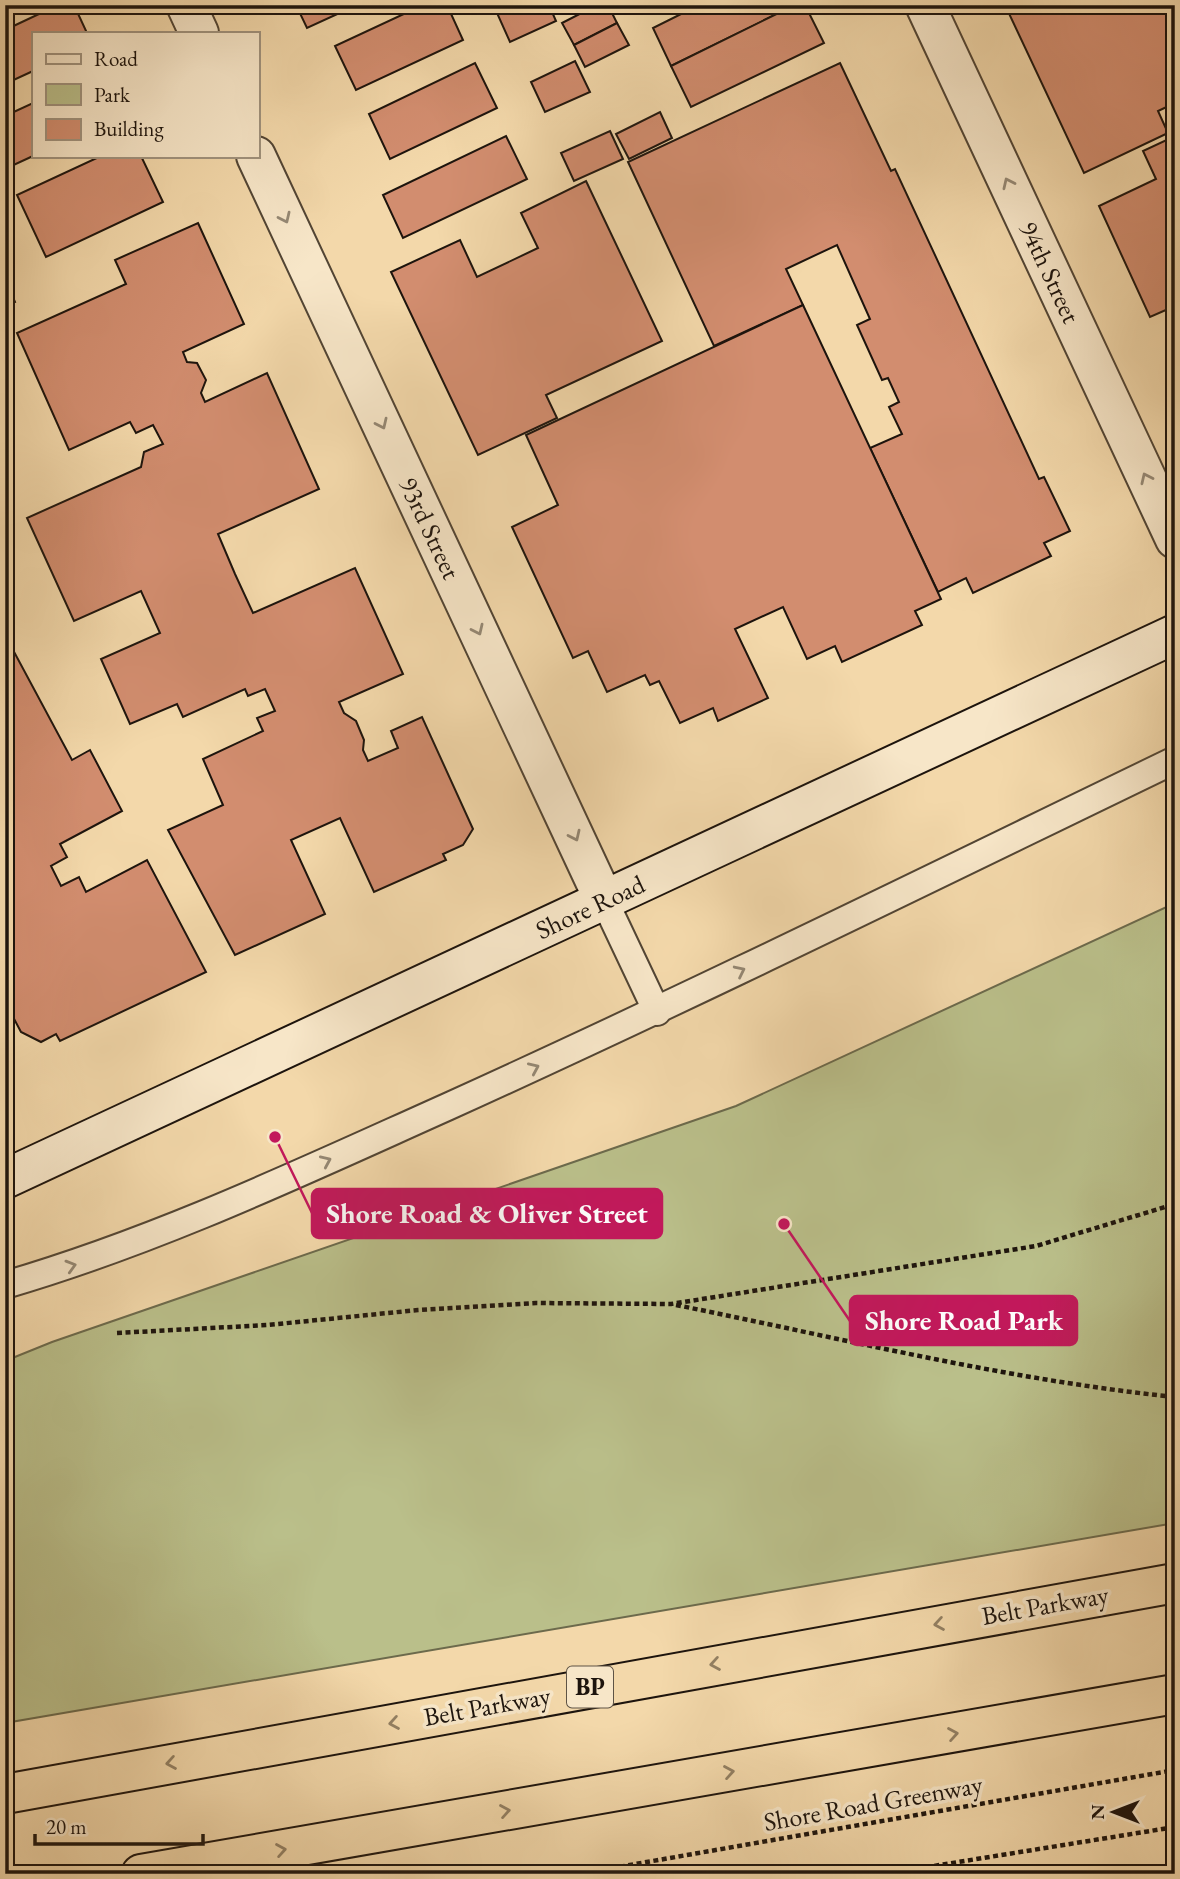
<svg xmlns="http://www.w3.org/2000/svg" width="1180" height="1879" font-family="'EB Garamond',serif">
	<style>
		.green { fill: #babf8a; stroke: #6c6a4c; stroke-width: 2 }
		.building { fill: #d28d6f; stroke: #1d140d; stroke-width: 2 }
		.lines { fill: none; stroke-linecap: round; stroke-linejoin: round }
		.lane-casing { stroke: #524534; stroke-width: 30 }
		.street-casing { stroke: #524534; stroke-width: 42 }
		.secondary-casing { stroke: #1d140d; stroke-width: 42 }
		.highway-casing { stroke: #1d140d; stroke-width: 42 }
		.path { stroke: #1d140d; stroke-width: 4.5; stroke-dasharray: 5 3.5; stroke-linecap: butt }
		.lane { stroke: #f7e6c8; stroke-width: 26 }
		.street { stroke: #f7e6c8; stroke-width: 38 }
		.secondary { stroke: #f7e6c8; stroke-width: 38 }
		.highway { stroke: #f3d8aa; stroke-width: 38 }
		.oneway { stroke: #958874 }
		.oneway2 { stroke: #938063 }
		.labels { text-anchor: middle; stroke-width: 7; stroke-linejoin: round; paint-order: stroke }
		.shield { fill: #f7e6c8; stroke: #5e5345; stroke-width: 2 }
		.shield-label { font-size: 24px; font-weight: bold; fill: #1d140d }
		.street-label { font-size: 26px; fill: #1d140d; stroke: #f7e6c8 }
		.leader { fill: none; stroke: #c2185b; stroke-width: 2.5 }
		.callout-dot { fill: #c2185b; stroke: #f7e6c8; stroke-width: 2.5 }
		.callout { fill: #c2185b; stroke: #c2185b; stroke-width: 2.5 }
		.callout-label { font-size: 28px; text-anchor: middle; font-weight: bold; fill: #fff }
	</style>
	<rect width="100%" height="100%" fill="#f3d8aa"/>
	<filter id="stains"><feTurbulence type="fractalNoise" baseFrequency=".00286" numOctaves="4"/><feColorMatrix values="0 0 0 0 .2 0 0 0 0 .09 0 0 0 0 .02 0 0 0 .5 -.17"/></filter>
	<radialGradient id="worn" r=".72"><stop offset=".6" stop-color="#630" stop-opacity="0"/><stop offset="1" stop-color="#630" stop-opacity=".3"/></radialGradient>
	<path class="green" d="M1175,903V1523L5,1723V1361L52,1342L736,1106Z"/>
	<g class="building">
		<path d="M58,5H74L87,33H33V71L5,84V30Z"/>
		<path d="M296,5H357L307,28Z"/>
		<path d="M423,5H447L463,40L356,90L335,46Z"/>
		<path d="M513,5H549L556,21L510,42L497,13Z"/>
		<path d="M597,5H608L617,23L574,45L562,23Z"/>
		<path d="M699,5H795L671,66L653,28Z"/>
		<path d="M795,5H805L824,43L691,107L671,66Z"/>
		<path d="M1005,5H1175V103L1158,111L1168,133L1084,173Z"/>
		<path d="M617,23L629,45L585,67L574,45Z"/>
		<path d="M575,61L590,92L545,112L531,82Z"/>
		<path d="M475,63L497,108L390,159L369,114Z"/>
		<path d="M840,63L891,171L895,169L1039,479L1044,477L1070,531L1044,543L1051,556L973,593L966,578L938,592L870,448L902,434L889,407L899,402L888,378L882,380L857,325L870,319L837,245L786,269L803,305L714,346L628,162Z"/>
		<path d="M33,103V156L5,169V116Z"/>
		<path d="M660,112L672,138L629,159L616,134Z"/>
		<path d="M610,131L623,159L574,181L561,153Z"/>
		<path d="M506,136L527,179L403,238L383,195Z"/>
		<path d="M1175,136V306L1150,317L1099,206L1156,179L1143,151Z"/>
		<path d="M101,156H141L163,202L46,257L17,195Z"/>
		<path d="M586,181L662,341L546,395L557,418L478,455L391,272L460,240L477,277L538,248L521,213Z"/>
		<path d="M198,223L244,324L183,352L187,362L197,363L206,380L201,393L205,402L267,373L319,489L218,534L235,574L253,613L355,568L403,674L339,702L344,713L356,721L364,740L363,750L368,761L398,748L391,731L422,717L473,829L463,845L443,854L446,860L374,892L340,818L291,840L325,914L235,955L168,830L223,805L203,759L263,731L257,718L275,711L265,689L248,696L245,689L183,717L177,704L130,724L101,659L160,633L141,591L74,621L27,518L141,467L144,452L163,444L153,425L136,433L130,422L69,450L17,333L126,284L115,260Z"/>
		<path d="M5,279L15,302L5,306Z"/>
		<path d="M803,305L941,599L915,611L922,625L842,662L835,646L807,659L783,607L735,629L768,698L718,721L713,708L680,723L659,681L650,685L645,675L607,692L588,651L573,658L512,527L558,505L526,435Z"/>
		<path d="M5,635L72,760L90,750L122,811L60,844L67,857L51,866L61,886L79,877L86,892L147,860L206,972L60,1041L56,1034L41,1042L21,1032L12,1015L5,1017Z"/>
	</g>
	<g class="lines">
		<g class="lane-casing">
			<g id="lane">
				<path d="M604,900L657,1012"/>
				<path d="M5,1285C159,1240 302,1172 447,1107C692,996 933,877 1175,760"/>
			</g>
		</g>
		<g class="street-casing">
			<g id="street">
				<path d="M186,5L199,33"/>
				<path d="M925,5L1175,539"/>
				<path d="M256,156L604,900"/>
			</g>
		</g>
		<g class="secondary-casing">
			<path id="secondary" d="M5,1179L1175,634"/>
		</g>
		<g class="highway-casing">
			<g id="highway">
				<path d="M5,1794L1175,1583"/>
				<path d="M141,1874L1175,1694"/>
			</g>
		</g>
		<g class="path">
			<path d="M676,1305C841,1338 1007,1380 1175,1397"/>
			<path d="M117,1333L268,1325L418,1310L536,1303L671,1304L1036,1246L1175,1204"/>
			<path d="M578,1874L1175,1770"/>
			<path d="M884,1874L1175,1827"/>
		</g>
		<use href="#lane" class="lane"/>
		<use href="#street" class="street"/>
		<use href="#secondary" class="secondary"/>
		<use href="#highway" class="highway"/>
	</g>
	<defs><path id="oneway-chevron" d="M-2-3.5L2.5 0L-2 3.5" fill="none" stroke-width="1.6" stroke-linecap="round" stroke-linejoin="round" transform="scale(1.75)"/></defs>
	<g class="oneway">
		<use href="#oneway-chevron" transform="translate(1008 183) rotate(-115)"/>
		<use href="#oneway-chevron" transform="translate(285 218) rotate(65)"/>
		<use href="#oneway-chevron" transform="translate(382 424) rotate(65)"/>
		<use href="#oneway-chevron" transform="translate(1146 478) rotate(-115)"/>
		<use href="#oneway-chevron" transform="translate(478 630) rotate(65)"/>
		<use href="#oneway-chevron" transform="translate(575 836) rotate(65)"/>
		<use href="#oneway-chevron" transform="translate(740 971) rotate(-26)"/>
		<use href="#oneway-chevron" transform="translate(534 1068) rotate(-24)"/>
		<use href="#oneway-chevron" transform="translate(326 1161) rotate(-24)"/>
		<use href="#oneway-chevron" transform="translate(71 1266) rotate(-16)"/>
	</g>
	<g class="oneway2">
		<use href="#oneway-chevron" transform="translate(939 1624) rotate(170)"/>
		<use href="#oneway-chevron" transform="translate(715 1664) rotate(170)"/>
		<use href="#oneway-chevron" transform="translate(394 1723) rotate(170)"/>
		<use href="#oneway-chevron" transform="translate(953 1734) rotate(-10)"/>
		<use href="#oneway-chevron" transform="translate(171 1763) rotate(170)"/>
		<use href="#oneway-chevron" transform="translate(729 1772) rotate(-10)"/>
		<use href="#oneway-chevron" transform="translate(505 1811) rotate(-10)"/>
		<use href="#oneway-chevron" transform="translate(281 1850) rotate(-10)"/>
	</g>
	<g class="labels">
		<rect class="shield" x="567" y="1666.5" width="46" height="41" rx="5"/>
		<g class="shield-label">
			<text x="590" y="1695">BP</text>
		</g>
		<g class="street-label">
			<text transform="translate(1050 272) rotate(65)" y="9">94th Street</text>
			<text transform="translate(430 528) rotate(65)" y="9">93rd Street</text>
			<text transform="translate(590 907) rotate(-25)" y="9">Shore Road</text>
			<text transform="translate(1045 1605) rotate(-10)" y="9">Belt Parkway</text>
			<text transform="translate(487 1706) rotate(-10)" y="9">Belt Parkway</text>
			<text transform="translate(873 1803) rotate(-10)" y="9">Shore Road Greenway</text>
		</g>
	</g>
	<path class="leader" d="M275 1137L312 1213M784 1224L850 1321"/>
	<g class="callout-dot">
		<circle cx="275" cy="1137" r="7"/>
		<circle cx="784" cy="1224" r="7"/>
	</g>
	<g class="callout">
		<rect x="312" y="1189" width="350" height="49" rx="7"/>
		<rect x="850" y="1296" width="227" height="49" rx="7"/>
	</g>
	<g class="callout-label">
		<text x="487" y="1223">Shore Road &amp; Oliver Street</text>
		<text x="964" y="1330">Shore Road Park</text>
	</g>
	<rect width="1180" height="1879" fill="none" stroke="#f3d8aa" stroke-width="28"/>
	<rect x="7" y="7" width="1166" height="1865" fill="none" stroke="#1d140d" stroke-width="3.5"/>
	<rect x="14" y="14" width="1152" height="1851" fill="none" stroke="#1d140d" stroke-width="2"/>
	<rect x="32" y="32" width="228" height="126" fill="#f7e6c8" stroke="#a0927d" stroke-width="2"/>
	<rect x="46" y="54" width="35" height="10" fill="#f7e6c8" stroke="#a0927d" stroke-width="2"/>
	<text x="94" y="66" font-size="21" fill="#1d140d">Road</text>
	<rect x="46" y="84" width="35" height="21" fill="#babf8a" stroke="#a0927d" stroke-width="2"/>
	<text x="94" y="102" font-size="21" fill="#1d140d">Park</text>
	<rect x="46" y="119" width="35" height="21" fill="#d28d6f" stroke="#a0927d" stroke-width="2"/>
	<text x="94" y="136" font-size="21" fill="#1d140d">Building</text>
	<g transform="translate(1114 1812) rotate(270)" stroke="#f7e6c8" stroke-width="5" paint-order="stroke">
	<path d="M0-5L12 26L0 18L-12 26Z" fill="#1d140d"/>
	<text y="-10" font-size="19" font-weight="bold" text-anchor="middle" fill="#1d140d">N</text>
	</g>
	<path d="M35 1834v10h168v-10" fill="none" stroke="#1d140d" stroke-width="3.5"/>
	<text x="46" y="1834" font-size="21" fill="#1d140d" stroke="#f7e6c8" stroke-width="5" paint-order="stroke">20 m</text>
	<rect width="100%" height="100%" filter="url(#stains)"/>
	<rect width="100%" height="100%" fill="url(#worn)"/>
</svg>
